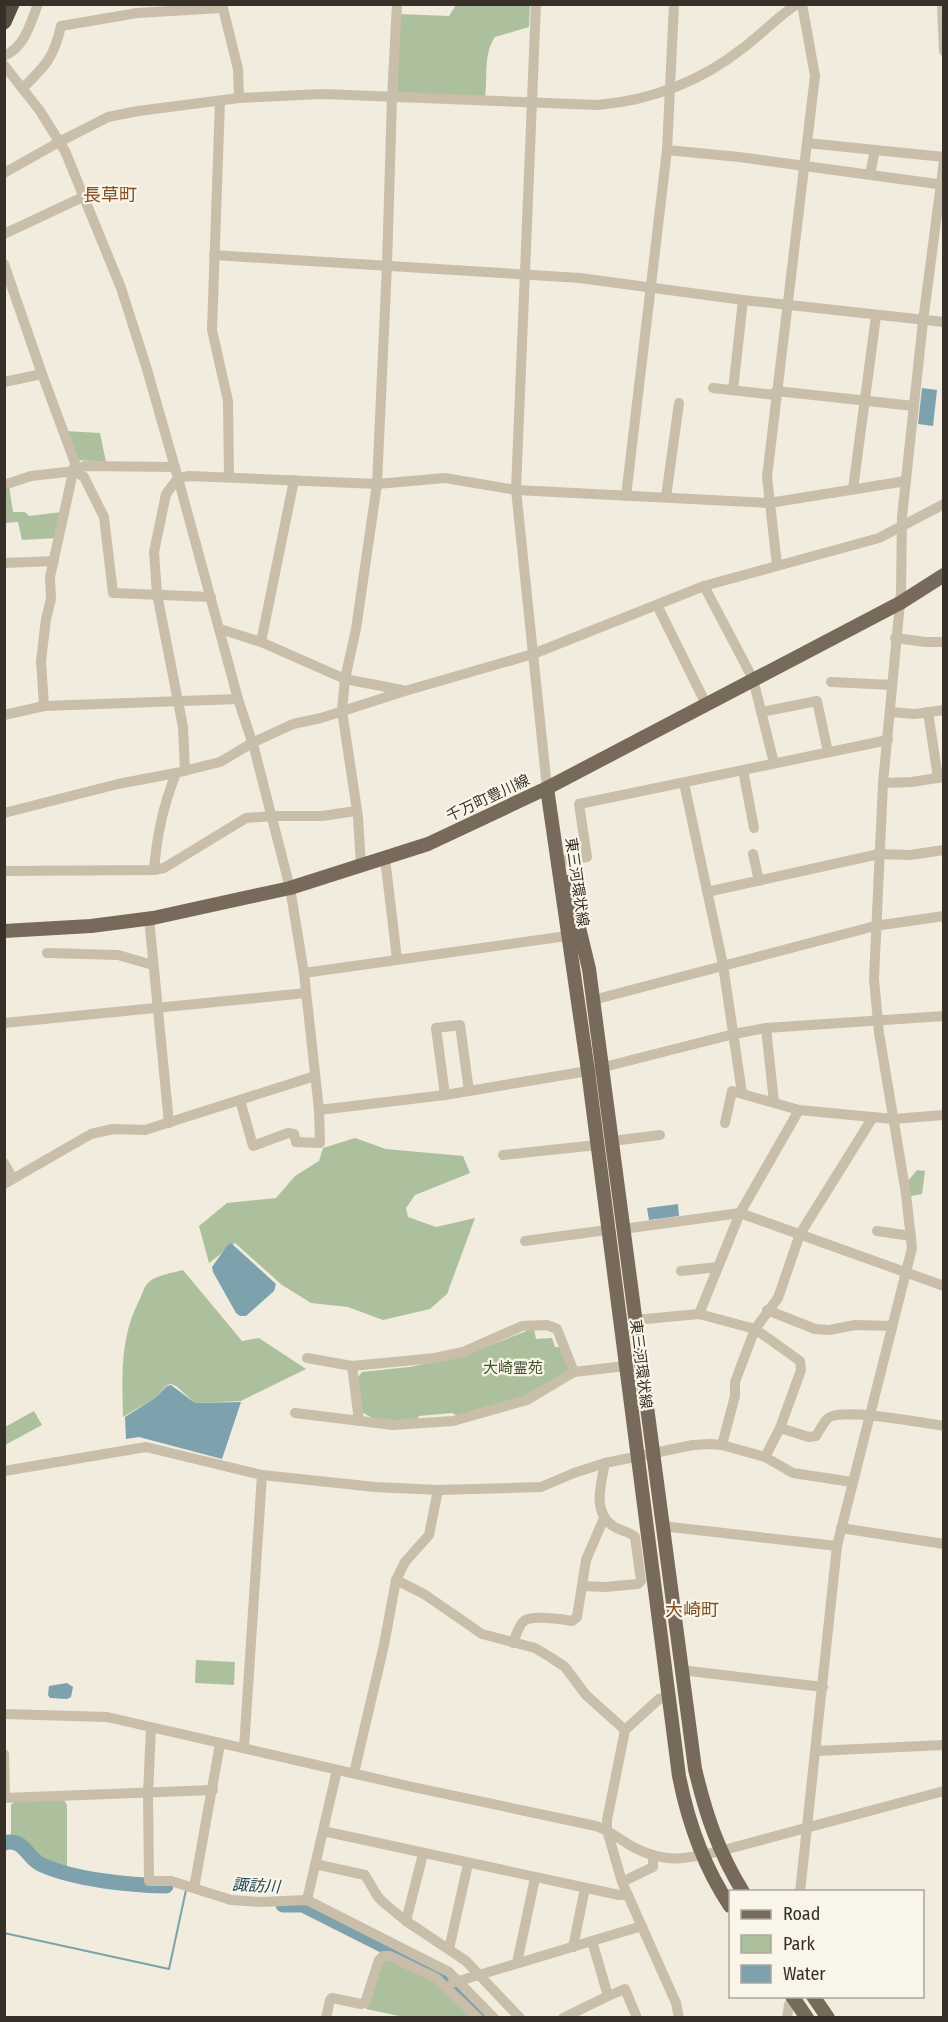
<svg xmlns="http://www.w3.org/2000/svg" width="948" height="2022" font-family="'Fira Sans Condensed','Noto Sans JP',sans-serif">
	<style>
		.green { fill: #adc09d }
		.water { fill: #7da1ad }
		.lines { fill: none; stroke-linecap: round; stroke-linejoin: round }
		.stream { stroke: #7da1ad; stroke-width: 2 }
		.river { stroke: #7da1ad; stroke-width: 15 }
		.minor { stroke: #c9bea9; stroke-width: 10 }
		.major { stroke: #786a5a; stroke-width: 14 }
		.highway { stroke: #574c40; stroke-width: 15 }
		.labels { text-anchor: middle; stroke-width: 4.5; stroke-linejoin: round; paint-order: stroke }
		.street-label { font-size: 15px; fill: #363029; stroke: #f9f5e9 }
		.park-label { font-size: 15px; fill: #3e542d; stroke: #f9f5e9 }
		.water-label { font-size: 16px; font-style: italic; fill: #204757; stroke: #f9f5e9 }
		.quarter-label { font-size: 18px; fill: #834f24; stroke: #f9f5e9 }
	</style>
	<rect width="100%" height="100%" fill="#f1ecdd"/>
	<g class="green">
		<path d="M456,5H530L529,27L495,37C483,54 488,77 485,98L397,95L399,14L449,16Z"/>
		<path d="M65,431L100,433L106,462L78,460Z"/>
		<path d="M9,486L13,512H25L29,516L62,512L57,538L22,540L18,522L5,523V487Z"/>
		<path d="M355,1138L386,1149L463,1156L470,1173L415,1195L406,1208L408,1217L436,1227L475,1218L447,1294L430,1309L383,1320L348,1307L311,1303L282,1285L235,1243L209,1263L199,1226L227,1203L276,1198L295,1176L319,1161L323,1148Z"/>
		<path d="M917,1170L925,1171L922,1194L911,1196L908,1181Z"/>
		<path d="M183,1270L242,1341L259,1338L306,1369L241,1401L195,1403L176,1386L171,1384L167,1385L155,1398L123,1417C122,1377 120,1336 140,1299C142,1294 144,1287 148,1283C155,1275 173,1273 183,1270Z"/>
		<path d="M534,1328L536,1339L552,1338L555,1347H560L569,1370L529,1395L458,1416L452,1413L419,1416L417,1419C398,1423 379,1424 362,1412L358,1377L362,1372L409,1367L461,1357Z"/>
		<path d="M34,1411L42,1425L5,1445V1427Z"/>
		<path d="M196,1660L235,1662L234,1685L195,1683Z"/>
		<path d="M64,1800L67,1805V1867L64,1869L43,1862L25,1844L13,1840L11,1836V1805L14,1802Z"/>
		<path d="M384,1958L436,1981L475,2017H404L366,2009L382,1961Z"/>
	</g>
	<g class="water">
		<path d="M922,388L937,390L933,426L918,424Z"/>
		<path d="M678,1204L679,1216L649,1220L647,1208Z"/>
		<path d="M231,1243L276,1284L274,1291L246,1316H240L236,1313L213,1272L212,1267L227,1246Z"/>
		<path d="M171,1385L195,1403L241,1402L222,1459L139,1437L126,1439L125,1417L155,1398L167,1386Z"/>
		<path d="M67,1683L73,1687L71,1697L67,1699L50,1698L48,1695L49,1686Z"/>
	</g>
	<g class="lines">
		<path class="stream" d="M4,1933L169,1969L186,1890"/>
		<g class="river">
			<path d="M4,1843C24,1837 28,1860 42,1865C76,1880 129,1885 166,1886"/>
			<path d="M283,1905H303L440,1974L485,2018"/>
		</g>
		<g class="minor">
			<path d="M222,4L238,69L239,98"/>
			<path d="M536,4L516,490L547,788"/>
			<path d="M942,4L944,51"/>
			<path d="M4,56C25,47 30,24 38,4"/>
			<path d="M4,65L40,111L65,151L121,288L146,366L178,478L238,699L254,748L290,888L304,973L319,1110L445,1095L588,1071L734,1034L766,1028L944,1016"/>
			<path d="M23,88C45,66 54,58 61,26L137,13L223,8"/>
			<path d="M220,101L212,330L228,401L229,477"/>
			<path d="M807,143L944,157"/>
			<path d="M667,150L739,157L944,185"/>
			<path d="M4,173L61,141L108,117L138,111L239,98L323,94L598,105C653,100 700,82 743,48C762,34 777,17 797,4"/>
			<path d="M870,174L875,150"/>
			<path d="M4,234L85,196"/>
			<path d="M214,255L580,278L743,300L944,322"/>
			<path d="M4,264L42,374L75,463L50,577L51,599L46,619L41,661L44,706"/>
			<path d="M4,382L42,374"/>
			<path d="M713,388L776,395"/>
			<path d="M733,390L743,300"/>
			<path d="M776,391L914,406"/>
			<path d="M75,471L84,477L104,517L113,593L211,597"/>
			<path d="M4,485L31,476L75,471L84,466L175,467"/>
			<path d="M853,489L876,316"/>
			<path d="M626,496L667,150L674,4"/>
			<path d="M666,497L679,403"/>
			<path d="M4,563L54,561"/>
			<path d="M777,565L767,477L815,76L802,4"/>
			<path d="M704,586L753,679L774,763"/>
			<path d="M657,605L706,704"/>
			<path d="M220,629L261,642L345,679L402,690"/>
			<path d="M895,638L926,642H944"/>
			<path d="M261,642L294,480"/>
			<path d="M831,682L892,685"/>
			<path d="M761,712L817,701L828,752"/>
			<path d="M890,712L915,714L944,710"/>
			<path d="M928,712L938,778"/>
			<path d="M4,715L44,706L238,699"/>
			<path d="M743,770L754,828"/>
			<path d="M185,771L183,727L157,594L154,552L166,494L178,478L189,476L377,484L445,478L516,490L769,503L906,481"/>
			<path d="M684,783L723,965L742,1093"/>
			<path d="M883,783L912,782L943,777"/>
			<path d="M4,813L118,784L176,773L220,762L252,743L293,724L321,718L405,691L533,654L704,586L879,538L944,504"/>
			<path d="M753,854L759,881"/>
			<path d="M385,858L397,959"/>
			<path d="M561,861L587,857L579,804L888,740"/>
			<path d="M361,866L358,817L342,711L345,679L356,629L377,484L387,265L392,98L397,4"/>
			<path d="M154,870C157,834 163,807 176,773"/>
			<path d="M4,871L154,870L164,868L246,818L273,816H322L356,811"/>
			<path d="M707,892L879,854L910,855L944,850"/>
			<path d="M149,918L169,1123"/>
			<path d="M47,953L118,955L153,965"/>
			<path d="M304,973L567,936"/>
			<path d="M593,1000L875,926L944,916"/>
			<path d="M4,1023L306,993"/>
			<path d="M766,1028L774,1102"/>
			<path d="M445,1095L436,1028L460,1025L469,1091"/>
			<path d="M240,1100L253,1146L288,1133L294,1134L296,1142L320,1143L319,1110"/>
			<path d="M725,1123L732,1091L799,1110L893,1119L944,1115"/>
			<path d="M612,1141L660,1135"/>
			<path d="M503,1155L597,1145"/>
			<path d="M4,1163L13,1179"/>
			<path d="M4,1184L91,1134L113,1129L145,1130L315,1076"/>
			<path d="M623,1229L740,1213L944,1286"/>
			<path d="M877,1231L911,1236"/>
			<path d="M525,1241L607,1230"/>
			<path d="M681,1271L718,1267"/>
			<path d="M767,1310L815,1329L829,1330L855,1325L892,1326"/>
			<path d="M699,1314L740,1213L799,1110"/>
			<path d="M635,1320L699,1314L755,1329L800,1361L801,1370L780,1428"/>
			<path d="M307,1358L352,1366L435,1358L463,1352L522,1326L547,1325L557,1329L574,1372"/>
			<path d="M352,1366L359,1421"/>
			<path d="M295,1413L393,1425L453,1421L527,1400L574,1372L625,1366"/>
			<path d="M722,1445L735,1396V1382L755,1329L778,1298L800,1234L873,1117"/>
			<path d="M765,1457L780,1428L809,1437L816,1436C820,1430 824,1420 830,1417C846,1408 923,1423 944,1426"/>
			<path d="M4,1471L146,1447L262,1475L375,1487L438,1490L541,1487L574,1473L605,1463L693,1445L710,1444L722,1445L765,1457L793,1473L852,1482"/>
			<path d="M662,1526L837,1546"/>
			<path d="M841,1528L944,1544"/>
			<path d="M396,1580L424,1594L482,1634L535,1648L550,1657L565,1667L586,1695L625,1730"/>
			<path d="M583,1586L605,1587L638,1584L641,1581L635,1537C629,1531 620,1531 613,1526C592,1512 601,1484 605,1463"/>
			<path d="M513,1643C516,1636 518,1626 524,1621C532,1615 561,1619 572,1621L577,1617L586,1560L604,1518"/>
			<path d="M681,1670L823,1687"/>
			<path d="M668,1697L659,1699L625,1730L607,1820V1830L622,1882L676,2003L679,2018"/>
			<path d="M4,1714L107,1717L408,1786L596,1826C610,1831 621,1840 633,1847C665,1864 686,1859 720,1851L944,1791"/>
			<path d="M151,1728L148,1793L149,1881H171L231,1900L261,1902L307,1900L449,1972L494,2018"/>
			<path d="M244,1748L262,1475"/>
			<path d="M815,1751L944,1745"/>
			<path d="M4,1754L5,1798"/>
			<path d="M354,1773L384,1645L396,1580L405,1562L429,1535L438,1490"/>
			<path d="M4,1798L213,1790"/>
			<path d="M323,1831L619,1895H628"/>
			<path d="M315,1864L365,1875L378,1897L384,1903L406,1921L466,1961L520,2018"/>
			<path d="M622,1882L653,1867V1855"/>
			<path d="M194,1888L220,1744"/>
			<path d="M800,1892L837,1546L912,1248L906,1194L879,1033L874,979L883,783L901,592L902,517L923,321L944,161"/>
			<path d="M307,1900L337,1770"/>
			<path d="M406,1921L423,1854"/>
			<path d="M592,1941L608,1996L625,1989L637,2018"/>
			<path d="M573,1947L585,1888"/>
			<path d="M449,1949L468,1864"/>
			<path d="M517,1963L535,1878"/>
			<path d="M452,1983L642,1926"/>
			<path d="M326,2018L330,2000L332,1998L361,2004L365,2003L379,1960L383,1956H390L436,1978L478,2018"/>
			<path d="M563,2018L608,1996"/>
			<path d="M787,2018L789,2005L793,1997"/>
		</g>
		<g class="major">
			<path d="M547,788L588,1071L679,1776C688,1822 704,1867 730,1906"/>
			<path d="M568,882L589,969L695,1769C706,1815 718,1851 743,1892"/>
			<path d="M4,931L91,926L153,918L290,888L428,844L547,788L900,603L944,575"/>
			<path d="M792,1996L807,2018"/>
			<path d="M813,1996L828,2018"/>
		</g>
		<path class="highway" d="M4,22L12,4"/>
	</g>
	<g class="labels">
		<g class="street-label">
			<text transform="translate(488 798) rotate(-25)" y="5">千万町豊川線</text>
			<text transform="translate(577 882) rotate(82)" y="5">東三河環状線</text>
			<text transform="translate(641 1364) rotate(83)" y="5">東三河環状線</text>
		</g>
		<g class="park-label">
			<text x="513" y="1373">大崎霊苑</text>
		</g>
		<g class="water-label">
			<text transform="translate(256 1885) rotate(3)" y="6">諏訪川</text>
		</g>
		<g class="quarter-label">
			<text x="110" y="201">長草町</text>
			<text x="692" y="1616">大崎町</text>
		</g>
	</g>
	<rect width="948" height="2022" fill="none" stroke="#363029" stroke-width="12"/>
	<rect x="729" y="1890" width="195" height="108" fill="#f9f5e9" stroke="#aba69c" stroke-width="1.5"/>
	<rect x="741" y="1910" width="30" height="9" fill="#786a5a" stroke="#aba69c" stroke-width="1.5"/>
	<text x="783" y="1920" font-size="18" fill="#363029">Road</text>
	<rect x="741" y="1935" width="30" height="18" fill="#adc09d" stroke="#aba69c" stroke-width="1.5"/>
	<text x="783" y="1950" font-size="18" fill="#363029">Park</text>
	<rect x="741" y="1965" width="30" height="18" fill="#7da1ad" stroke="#aba69c" stroke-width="1.5"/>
	<text x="783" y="1980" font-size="18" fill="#363029">Water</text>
</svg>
